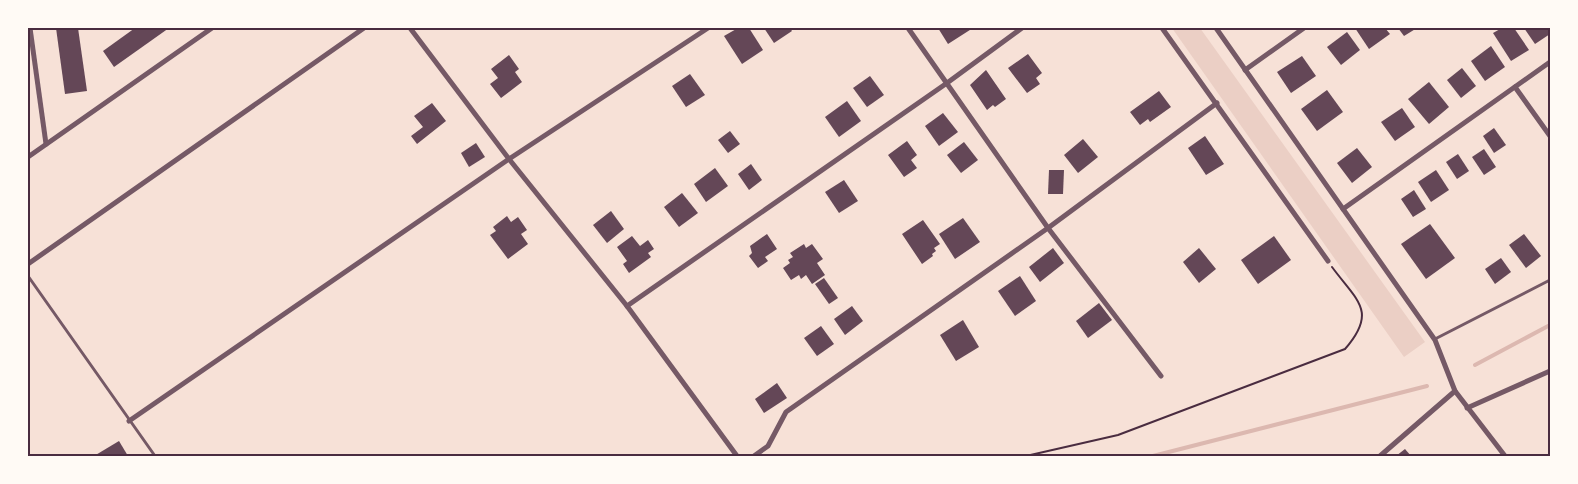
<svg xmlns="http://www.w3.org/2000/svg" width="1578" height="484" font-family="Lato,sans-serif">
	<style>
		.green { fill: #ebcfc5 }
		.lines { fill: none; stroke-linecap: round; stroke-linejoin: round }
		.stream { stroke: #dcb8b0; stroke-width: 4 }
		.building { fill: #644757 }
		.path { stroke: #4a2c40; stroke-width: 2 }
		.service { stroke: #755966; stroke-width: 3 }
		.minor { stroke: #755966; stroke-width: 5 }
		.neatline { fill: none; stroke: #4a2c40; stroke-width: 2 }
	</style>
	<rect width="100%" height="100%" fill="#f7e1d7"/>
	<path class="green" d="M1172,28H1200L1425,342L1404,357Z"/>
	<g class="lines">
		<g class="stream">
			<path d="M1475,365L1550,325"/>
			<path d="M1153,456L1427,386"/>
		</g>
	</g>
	<g class="building">
		<path d="M56,28H78L87,91L65,94Z"/>
		<path d="M135,28H169L114,67L103,51Z"/>
		<path d="M738,28H749L763,50L742,64L724,36Z"/>
		<path d="M764,28H790L792,31L774,43Z"/>
		<path d="M938,28H973L948,44Z"/>
		<path d="M1355,28H1385L1390,34L1369,49Z"/>
		<path d="M1398,28H1417L1404,36Z"/>
		<path d="M1502,28H1514L1529,50L1511,61L1493,33Z"/>
		<path d="M1524,28H1550V34L1535,44Z"/>
		<path d="M1347,32L1360,50L1341,65L1327,47Z"/>
		<path d="M1491,46L1505,67L1485,81L1471,61Z"/>
		<path d="M1028,54L1042,73L1036,78L1040,84L1027,93L1008,68Z"/>
		<path d="M509,55L519,69L515,72L522,82L501,98L490,84L498,78L491,69Z"/>
		<path d="M1302,56L1316,76L1291,93L1277,72Z"/>
		<path d="M1462,68L1476,86L1461,98L1447,80Z"/>
		<path d="M986,70L1006,99L995,107L993,105L987,110L970,85Z"/>
		<path d="M690,74L705,95L686,107L672,86Z"/>
		<path d="M870,76L884,95L867,107L853,88Z"/>
		<path d="M1429,82L1449,107L1429,124L1408,99Z"/>
		<path d="M1327,90L1343,112L1317,131L1301,109Z"/>
		<path d="M1159,91L1171,107L1150,122L1148,119L1140,125L1130,112Z"/>
		<path d="M847,101L861,121L839,137L825,117Z"/>
		<path d="M432,103L446,121L417,144L411,136L423,127L414,116Z"/>
		<path d="M1402,108L1415,127L1395,141L1381,122Z"/>
		<path d="M943,113L958,132L939,146L925,126Z"/>
		<path d="M1494,128L1506,145L1494,153L1483,136Z"/>
		<path d="M730,131L740,144L728,153L718,140Z"/>
		<path d="M1205,136L1224,164L1206,175L1188,148Z"/>
		<path d="M1083,139L1098,157L1078,173L1064,155Z"/>
		<path d="M907,141L917,155L911,160L917,168L904,177L888,155Z"/>
		<path d="M964,142L978,160L961,173L947,155Z"/>
		<path d="M476,143L485,157L469,167L461,153Z"/>
		<path d="M1357,148L1372,167L1352,183L1337,163Z"/>
		<path d="M1484,149L1496,167L1484,175L1472,157Z"/>
		<path d="M1458,154L1469,171L1457,179L1446,162Z"/>
		<path d="M751,164L762,180L749,190L738,174Z"/>
		<path d="M715,168L728,186L706,202L694,184Z"/>
		<path d="M1049,170H1064L1063,194H1048Z"/>
		<path d="M1436,170L1449,190L1431,202L1418,182Z"/>
		<path d="M844,180L858,201L839,213L825,192Z"/>
		<path d="M1414,190L1426,209L1413,217L1401,199Z"/>
		<path d="M682,193L698,213L679,227L664,207Z"/>
		<path d="M611,211L624,229L607,243L593,225Z"/>
		<path d="M507,216L511,222L518,217L527,230L521,234L528,244L508,259L490,235L496,231L493,227Z"/>
		<path d="M963,218L980,242L955,259L939,234Z"/>
		<path d="M923,220L940,244L934,248L936,251L932,254L933,256L922,264L902,234Z"/>
		<path d="M1430,224L1455,258L1426,279L1401,244Z"/>
		<path d="M767,234L777,249L765,257L768,261L758,268L749,256L752,253L750,246Z"/>
		<path d="M1524,234L1541,256L1526,268L1509,245Z"/>
		<path d="M632,236L640,246L648,240L654,249L648,253L651,257L629,273L623,264L627,261L617,247Z"/>
		<path d="M1274,236L1291,260L1258,284L1241,260Z"/>
		<path d="M804,244L806,248L812,244L823,259L817,263L825,275L812,284L806,275L801,279L799,275L791,280L783,268L790,263L788,260L793,257L790,253Z"/>
		<path d="M1053,248L1064,263L1040,282L1029,267Z"/>
		<path d="M1199,248L1216,269L1199,283L1183,262Z"/>
		<path d="M1501,258L1511,272L1495,284L1485,269Z"/>
		<path d="M1020,276L1036,301L1015,316L998,291Z"/>
		<path d="M824,278L838,298L829,304L815,284Z"/>
		<path d="M1099,303L1112,320L1088,338L1076,321Z"/>
		<path d="M852,306L863,321L845,335L834,319Z"/>
		<path d="M963,320L979,347L956,361L940,335Z"/>
		<path d="M821,326L834,344L817,356L804,338Z"/>
		<path d="M777,383L787,398L764,413L755,399Z"/>
		<path d="M119,441L128,456H94Z"/>
		<path d="M1405,449L1411,456H1396Z"/>
	</g>
	<g class="lines">
		<path class="path" d="M1026,456L1118,435L1345,349C1378,311 1357,301 1332,267"/>
		<g class="service">
			<path d="M28,276L155,456"/>
			<path d="M1435,339L1550,280"/>
		</g>
		<g class="minor">
			<path d="M30,28L46,144"/>
			<path d="M410,28L509,159L627,306L737,456"/>
			<path d="M908,28L1048,228L1161,376"/>
			<path d="M1162,28L1328,261"/>
			<path d="M1216,28L1435,340L1455,391L1505,456"/>
			<path d="M1245,70L1304,28"/>
			<path d="M1515,87L1550,136"/>
			<path d="M28,157L212,28"/>
			<path d="M1343,209L1550,62"/>
			<path d="M28,264L364,28"/>
			<path d="M627,306L947,83L1022,28"/>
			<path d="M1467,408L1550,371"/>
			<path d="M129,421L509,159L708,28"/>
			<path d="M754,456L768,446L786,412L1048,228L1217,103"/>
			<path d="M1380,456L1455,391"/>
		</g>
	</g>
	<rect width="1578" height="484" fill="none" stroke="#fffaf5" stroke-width="58"/>
	<rect x="29" y="29" width="1520" height="426" class="neatline"/>
</svg>
